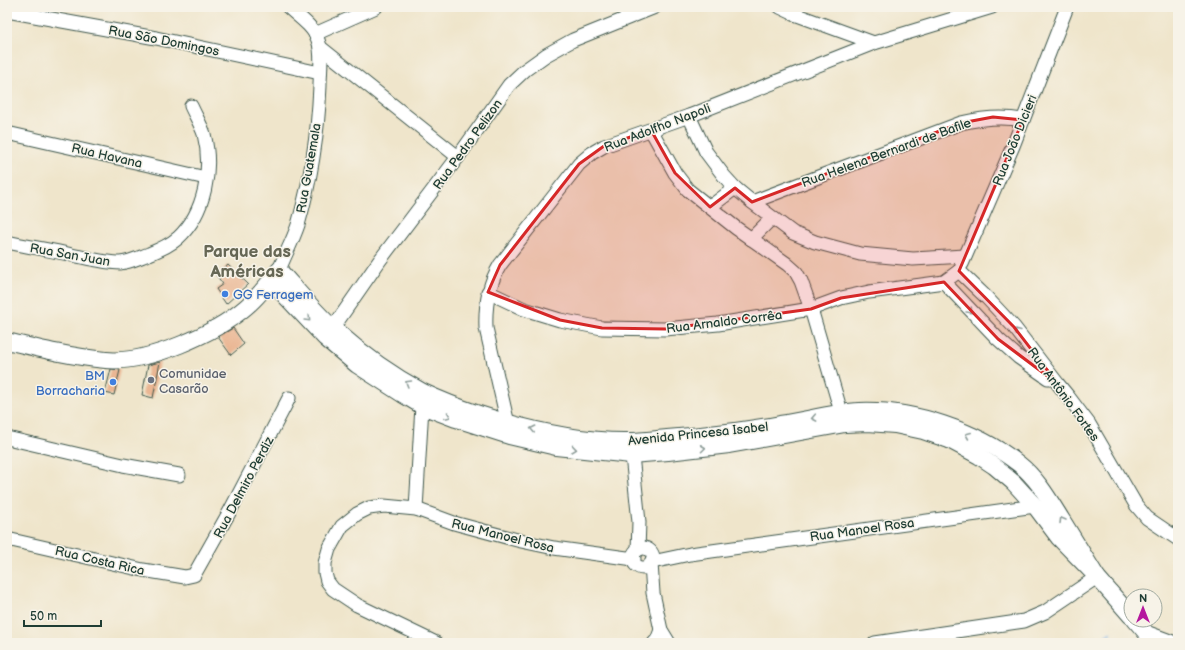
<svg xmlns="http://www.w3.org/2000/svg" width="1185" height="650" font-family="'Balsamiq Sans',sans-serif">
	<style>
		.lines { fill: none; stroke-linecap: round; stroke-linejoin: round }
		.stream { stroke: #71abe1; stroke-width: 3 }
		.building { fill: #eab693 }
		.minor-casing { stroke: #3e564b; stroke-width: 15 }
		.major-casing { stroke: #3e564b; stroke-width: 18 }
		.minor { stroke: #fff; stroke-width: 13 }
		.major { stroke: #fff; stroke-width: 16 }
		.oneway { stroke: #8f9e9a }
		.marked { fill: #d62828; fill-opacity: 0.2; stroke: #d62828; stroke-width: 3; stroke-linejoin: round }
		.shop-dot { fill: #3f7fe0; stroke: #f7f3e8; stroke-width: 1.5 }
		.worship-dot { fill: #6b7280; stroke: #f7f3e8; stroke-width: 1.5 }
		.labels { text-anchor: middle; stroke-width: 3; stroke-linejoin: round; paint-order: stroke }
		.street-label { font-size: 13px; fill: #1f3d34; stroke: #f7f3e8 }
		.shop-label { font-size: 13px; fill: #366cbe; stroke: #f7f3e8; text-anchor: start }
		.worship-label { font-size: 13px; fill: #5b616d; stroke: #f7f3e8; text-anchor: start }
		.district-label { font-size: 17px; font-weight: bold; fill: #666755; stroke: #f7f3e8 }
	</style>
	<rect width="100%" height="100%" fill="#f7f3e8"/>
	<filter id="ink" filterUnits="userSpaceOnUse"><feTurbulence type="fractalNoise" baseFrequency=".025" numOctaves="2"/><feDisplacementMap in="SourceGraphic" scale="8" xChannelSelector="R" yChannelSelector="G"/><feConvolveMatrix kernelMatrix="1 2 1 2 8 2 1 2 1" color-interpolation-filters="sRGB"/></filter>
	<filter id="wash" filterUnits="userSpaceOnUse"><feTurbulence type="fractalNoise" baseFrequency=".012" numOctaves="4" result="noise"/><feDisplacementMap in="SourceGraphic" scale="16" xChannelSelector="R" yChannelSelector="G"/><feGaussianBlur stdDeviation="0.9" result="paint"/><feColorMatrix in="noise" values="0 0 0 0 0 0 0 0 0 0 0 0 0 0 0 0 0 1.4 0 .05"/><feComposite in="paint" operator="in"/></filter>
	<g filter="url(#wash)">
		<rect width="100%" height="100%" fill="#efe5cb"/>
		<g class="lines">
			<path class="stream" d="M1096,643L1110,633"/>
		</g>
		<g id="blocks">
			<g class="building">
				<path d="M228,265L248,284L226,304L216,289L223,284L216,275Z"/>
				<path d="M233,328L244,344L231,355L218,337Z"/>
				<path d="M160,362L153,398L142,395L148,365Z"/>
				<path d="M111,369L120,370L114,395L105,393Z"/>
			</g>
		</g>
	</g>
	<g filter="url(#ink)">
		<use href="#blocks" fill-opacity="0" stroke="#3e564b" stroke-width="1"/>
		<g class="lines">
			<g class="minor-casing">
				<g id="minor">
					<path d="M780,7L797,15L874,43"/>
					<path d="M7,11L156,38L320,73"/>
					<path d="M315,34L376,7"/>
					<path d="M320,47L458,157"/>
					<path d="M689,116L706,152L724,176L735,188L752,202L793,233L815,242L860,254L913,259L965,256"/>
					<path d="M651,130L675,173L688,190L736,228L787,264L796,272L801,281L811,309L844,422"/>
					<path d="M7,133L206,178"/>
					<path d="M752,202L961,123C982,118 1001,116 1023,120"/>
					<path d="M710,207L735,188"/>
					<path d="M751,239L772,218"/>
					<path d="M7,242C29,247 51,250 72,255C87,258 106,263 120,263C130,262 140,257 149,254C159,250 170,245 178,238C205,213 213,169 204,134C201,125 195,115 191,106"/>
					<path d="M962,264L1013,146L1067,7"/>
					<path d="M279,270C285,255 293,240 298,225C311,180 318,133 320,86C320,73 323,53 318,40C314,27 298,16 288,7"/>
					<path d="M959,271L987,298L1014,327L1058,384L1067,395L1089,424L1136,505L1147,518L1178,539"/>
					<path d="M944,282L998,339L1018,357L1048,378"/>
					<path d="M488,292L524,309L560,320L602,328L665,329L718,324L811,309L841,298L869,292L944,282L959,271"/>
					<path d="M328,335L380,260L458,157L509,85L525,70L546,55L573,40L655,7"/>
					<path d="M508,424L486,328C485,305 488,285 500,265L579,164L592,153L604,146L689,116L874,43L992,7"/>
					<path d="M7,438L123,465L179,475"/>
					<path d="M631,446L639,522L638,550"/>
					<path d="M416,509L422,406"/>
					<path d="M7,539L143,570L185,577L194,575L230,511L289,398"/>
					<circle cx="643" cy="558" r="10"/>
					<path d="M652,562L690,554L1035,506"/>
					<path d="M651,563L653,593L661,630L669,643"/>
					<path d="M436,643L357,605L333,589L327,581L325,573V563L329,549L342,526L357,514L369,508L384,506L416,509L454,523L521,541L554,548L634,559"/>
					<path d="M654,643L657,640L661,630"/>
					<path d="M875,643L1024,621L1045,612L1097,577"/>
				</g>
			</g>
			<g class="major-casing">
				<g id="major">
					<path d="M271,281L325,338L357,365L402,394L422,406L456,419L509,436L556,447L631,455L668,452L729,445L845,424L868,423L895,425L923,431L949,440L979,456L994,466L1013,482L1035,506L1059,538L1097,577L1131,616"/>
					<path d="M7,341C40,349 73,357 106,360C147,364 216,333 246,307C259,296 269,283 279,270C297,290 314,311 334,329C361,353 391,375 423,392C440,400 458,407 476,413C525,429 577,442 629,441C642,441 655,439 667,438C705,435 743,431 780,424C807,420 833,412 860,411C913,409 977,431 1019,464C1038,479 1050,501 1062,520C1074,539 1085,558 1097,577"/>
					<path d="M1135,620L1147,634L1171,643"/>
				</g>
			</g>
			<use href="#minor" class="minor"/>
			<use href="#major" class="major"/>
		</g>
		<defs><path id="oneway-chevron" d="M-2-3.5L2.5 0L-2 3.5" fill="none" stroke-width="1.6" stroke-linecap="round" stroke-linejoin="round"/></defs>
		<g class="oneway">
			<use href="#oneway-chevron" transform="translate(970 311) rotate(47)"/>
			<use href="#oneway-chevron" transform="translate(308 319) rotate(46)"/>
			<use href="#oneway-chevron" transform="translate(1017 331) rotate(-128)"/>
			<use href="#oneway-chevron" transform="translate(408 383) rotate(-149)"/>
			<use href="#oneway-chevron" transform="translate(448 416) rotate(22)"/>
			<use href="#oneway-chevron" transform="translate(814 418) rotate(169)"/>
			<use href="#oneway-chevron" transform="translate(533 429) rotate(-168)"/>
			<use href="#oneway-chevron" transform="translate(968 435) rotate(-157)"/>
			<use href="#oneway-chevron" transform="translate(703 448) rotate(-7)"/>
			<use href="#oneway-chevron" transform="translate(574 449) rotate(8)"/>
			<use href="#oneway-chevron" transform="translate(1062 520) rotate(-121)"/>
		</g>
	</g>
	<path class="marked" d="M993,117L1023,120L959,271L1014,327L1058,384L998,339L944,282L841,298L811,309L665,329L602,328L560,320L488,292L500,265L579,164L604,146L651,130L675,173L710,207L735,188L752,202L961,123Z"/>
	<g class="shop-dot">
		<circle cx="225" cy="294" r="4"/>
		<circle cx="113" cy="382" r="4"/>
	</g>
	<circle class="worship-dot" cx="151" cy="380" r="4"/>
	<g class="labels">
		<g class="street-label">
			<text transform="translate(164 40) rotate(11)" y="5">Rua São Domingos</text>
			<text transform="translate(657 127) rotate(-21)" y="5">Rua Adolfho Napoli</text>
			<text transform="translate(1014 140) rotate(-68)" y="5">Rua João Dicieri</text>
			<text transform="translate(467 144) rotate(-54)" y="5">Rua Pedro Pelizon</text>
			<text transform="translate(886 152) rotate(-20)" y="5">Rua Helena Bernardi de Bafile</text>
			<text transform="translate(107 155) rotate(13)" y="5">Rua Havana</text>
			<text transform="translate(308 168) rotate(-80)" y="5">Rua Guatemala</text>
			<text transform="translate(70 254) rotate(10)" y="5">Rua San Juan</text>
			<text transform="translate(724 321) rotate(-7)" y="5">Rua Arnaldo Corrêa</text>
			<text transform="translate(1064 394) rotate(54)" y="5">Rua Antônio Fortes</text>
			<text transform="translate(698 433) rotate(-6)" y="5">Avenida Princesa Isabel</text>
			<text transform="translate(243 487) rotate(-62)" y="5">Rua Delmiro Perdiz</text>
			<text transform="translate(862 529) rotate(-8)" y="5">Rua Manoel Rosa</text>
			<text transform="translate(503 535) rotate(14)" y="5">Rua Manoel Rosa</text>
			<text transform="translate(100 560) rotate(13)" y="5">Rua Costa Rica</text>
		</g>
		<g class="shop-label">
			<text x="233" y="299">GG Ferragem</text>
			<text x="105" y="380" text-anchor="end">BM<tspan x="105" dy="15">Borracharia</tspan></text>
		</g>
		<g class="worship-label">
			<text x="159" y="378">Comunidae<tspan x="159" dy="15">Casarão</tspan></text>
		</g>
		<g class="district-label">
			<text x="247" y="257">Parque das<tspan x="247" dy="20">Américas</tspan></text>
		</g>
	</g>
	<rect width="1185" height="650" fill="none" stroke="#f7f3e8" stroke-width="24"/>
	<g transform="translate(1143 608)"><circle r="19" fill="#f7f3e8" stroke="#a1aaa0"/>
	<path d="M0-3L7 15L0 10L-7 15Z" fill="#b5179e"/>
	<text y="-6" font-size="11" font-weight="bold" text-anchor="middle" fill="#1f3d34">N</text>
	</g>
	<path d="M24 620v6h77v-6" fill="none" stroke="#1f3d34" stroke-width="2"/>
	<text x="30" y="620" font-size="12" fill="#1f3d34" stroke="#f7f3e8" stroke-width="3" paint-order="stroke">50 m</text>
</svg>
